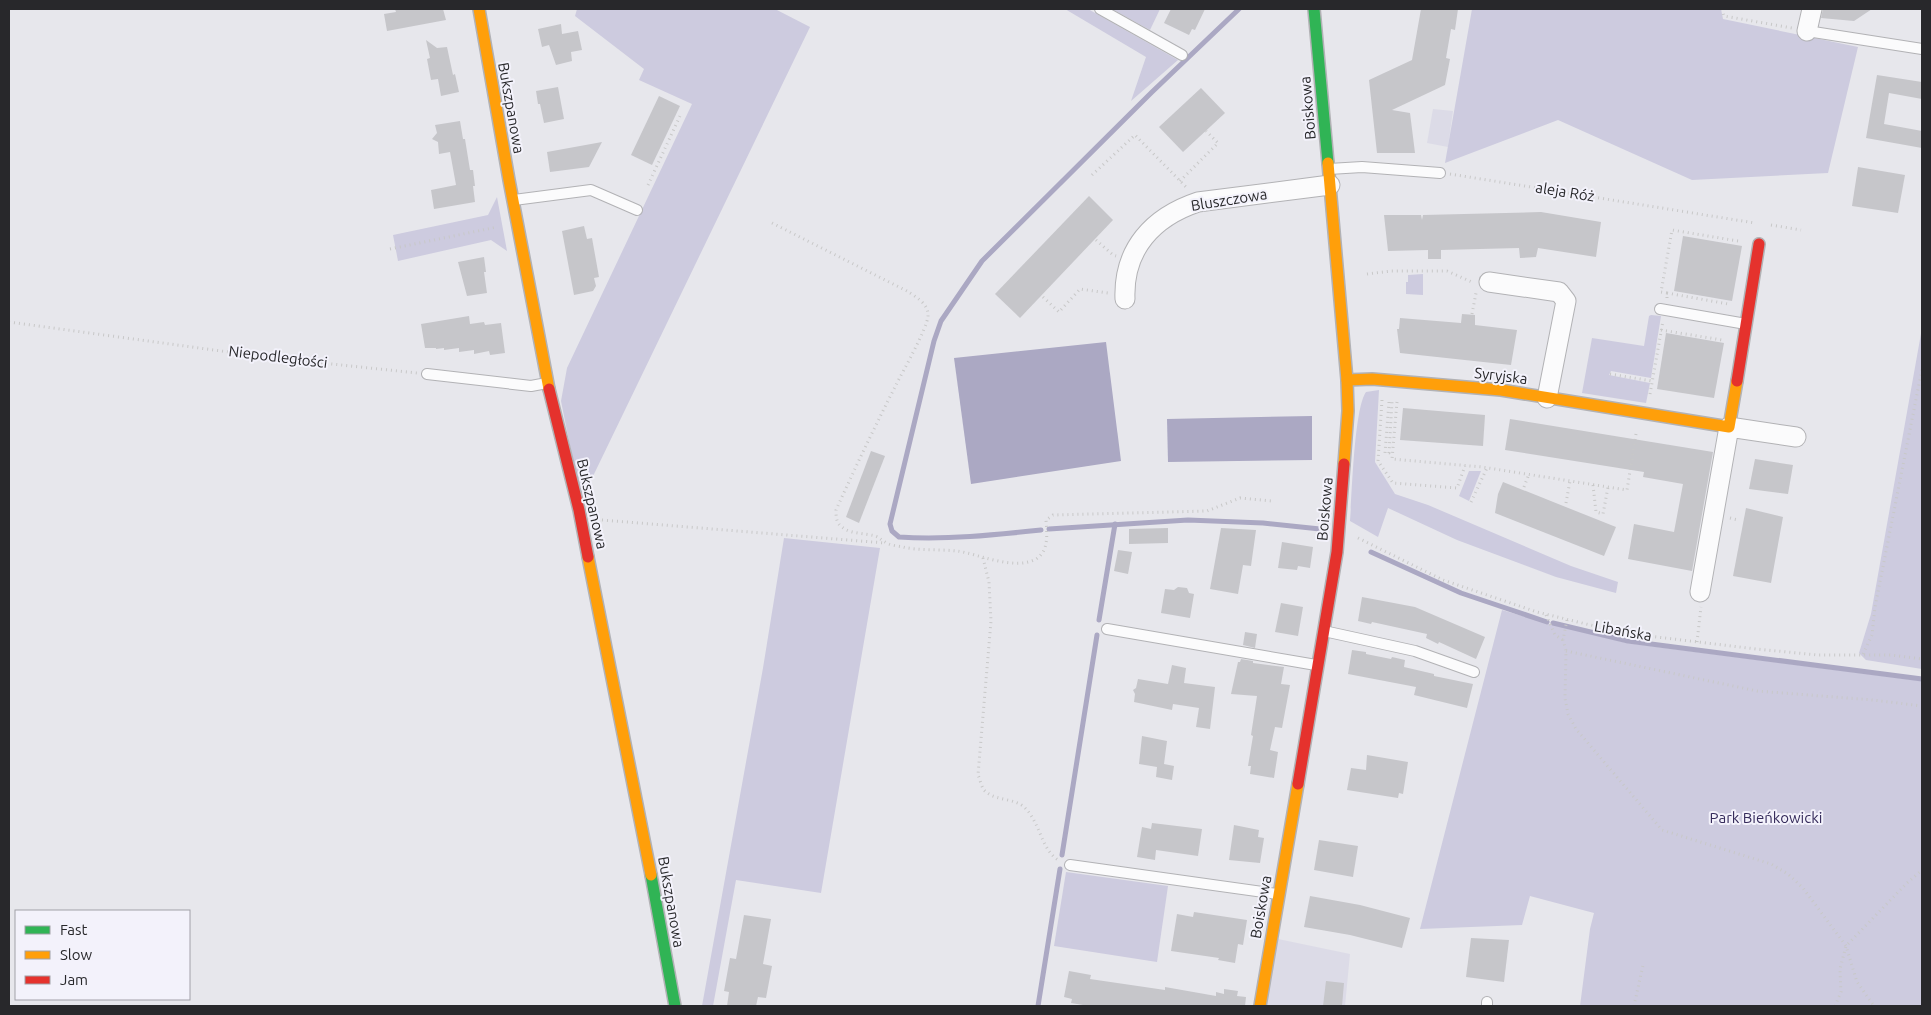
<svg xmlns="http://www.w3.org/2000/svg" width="1931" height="1015" font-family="Ubuntu,sans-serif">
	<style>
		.built { fill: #dcdbe7 }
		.green { fill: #cdcbdf }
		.water { fill: #aba8c3 }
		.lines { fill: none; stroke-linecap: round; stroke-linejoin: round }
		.stream { stroke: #aba8c3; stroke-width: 5 }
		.building { fill: #c6c6ca }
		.lane-casing { stroke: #b2b2b5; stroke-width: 12 }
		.street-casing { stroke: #b2b2b5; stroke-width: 21 }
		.fast-casing { stroke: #b2b2b5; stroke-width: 14 }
		.slow-casing { stroke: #b2b2b5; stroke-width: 14 }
		.jam-casing { stroke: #b2b2b5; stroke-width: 14 }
		.path { stroke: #c8c8c8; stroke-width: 3; stroke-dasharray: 1 4; stroke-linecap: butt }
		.lane { stroke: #fbfbfc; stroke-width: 10 }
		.street { stroke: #fbfbfc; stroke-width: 19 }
		.fast { stroke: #30b455; stroke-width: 11 }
		.slow { stroke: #ff9f0a; stroke-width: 11 }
		.jam { stroke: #e5322d; stroke-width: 11 }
		.labels { text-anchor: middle; stroke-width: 4; stroke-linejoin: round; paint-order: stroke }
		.street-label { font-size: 15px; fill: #28282b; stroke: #f3f2fb }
		.park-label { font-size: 15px; fill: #352b5b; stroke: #f3f2fb }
	</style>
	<rect width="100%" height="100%" fill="#e7e7ec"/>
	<g class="built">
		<path d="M1433,109L1453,111L1448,147L1427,143Z"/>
		<path d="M1278,939L1350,954L1345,1006H1266Z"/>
	</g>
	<g class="green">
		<path d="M577,9H775L810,27L581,501L561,401L567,368L692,104L639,80L644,69L575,16Z"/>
		<path d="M1065,9H1088L1178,60L1131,101L1146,57Z"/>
		<path d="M1112,9H1160L1150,30Z"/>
		<path d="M1472,9H1721L1723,19L1858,47L1828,173L1692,180L1558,120L1445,163Z"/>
		<path d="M497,197L507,251L491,240L398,261L393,235L488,215Z"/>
		<path d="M1423,274V295L1406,294V282H1408V275Z"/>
		<path d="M1651,315L1661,316L1651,378L1611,371L1609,375L1650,383L1646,403L1582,393L1592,338L1644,346L1649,316Z"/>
		<path d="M1922,328V669L1866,660L1859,653L1871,614Z"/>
		<path d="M1379,390L1375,462L1395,494L1428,505L1571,566L1618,582L1616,593L1556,577L1457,540L1388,508L1378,537L1350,521C1352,496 1354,409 1366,392Z"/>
		<path d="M1469,471H1481L1469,501L1459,496Z"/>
		<path d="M784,538L880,548L821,893L736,880L713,1006H702L763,668Z"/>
		<path d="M1502,610L1546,623L1627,643L1922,681V1006H1580L1590,929L1594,913L1530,896L1522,925L1420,929Z"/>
		<path d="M1066,872L1168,886L1157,962L1054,946Z"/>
	</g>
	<g class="water">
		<path d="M1106,342L1121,461L971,484L954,358Z"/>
		<path d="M1312,416V460L1168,462L1167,419Z"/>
	</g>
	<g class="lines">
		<g class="stream">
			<path d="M1049,529L1188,520L1263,523L1320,529"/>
			<path d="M1041,530C994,535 946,540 899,537L892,531L890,524L934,341L941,321L982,261L1152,92L1239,9"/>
			<path d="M1371,552L1461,593L1547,622"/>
			<path d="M1099,620L1115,524"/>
			<path d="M1553,623L1628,641L1922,679"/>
			<path d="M1062,855L1097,635"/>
			<path d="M1038,1006L1060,869"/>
		</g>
	</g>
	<g class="building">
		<path d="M395,9H443L446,20L387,31L384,14L396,12Z"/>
		<path d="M1171,9H1205L1195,30L1192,29L1189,35L1164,23Z"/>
		<path d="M1421,9H1458L1455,30L1451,29L1446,58L1450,59L1445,85L1392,110L1410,113L1415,153H1377L1369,80L1412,60Z"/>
		<path d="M1823,9H1872L1854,21L1821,18Z"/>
		<path d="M561,24L562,34L578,31L582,50L571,52L572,61L556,65L549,45L542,47L538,29Z"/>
		<path d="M426,40L437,48L447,47L453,75L455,74L459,92L441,96L438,79L431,80L427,59L430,58Z"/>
		<path d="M1877,75L1922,82V99L1889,93L1884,124L1922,131V148L1866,138Z"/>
		<path d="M558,87L564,119L544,123L540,104H538L536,91Z"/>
		<path d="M1201,88L1225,113L1183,152L1159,127Z"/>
		<path d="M659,96L680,106L652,165L631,155Z"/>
		<path d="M460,121L463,139H465L470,170H473L475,186H473L475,202L434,209L431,190L456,185L450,152L439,154L438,142L432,139L437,133L435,125Z"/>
		<path d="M602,142L589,167L550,172L547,152Z"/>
		<path d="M1858,167L1905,175L1898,213L1852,206Z"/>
		<path d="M1089,196L1113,220L1020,318L995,294Z"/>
		<path d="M1541,212L1601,222L1596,257L1538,248L1536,257L1520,258L1519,248L1441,250V259H1428V250L1388,251L1384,215H1421L1422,220L1423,215Z"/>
		<path d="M584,226L587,239L592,238L599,277L594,278L596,286L593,291L574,295L562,231Z"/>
		<path d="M1683,236L1742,246L1732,301L1674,291Z"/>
		<path d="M484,257L486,272H484L487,293L467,296L458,262Z"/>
		<path d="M1462,314L1475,315V325L1517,330L1511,365L1400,353L1397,329H1399L1400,318L1461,323Z"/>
		<path d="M469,316L470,324L484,322L485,325L501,323L505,353L490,355L489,351L474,354V350L459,352V348L444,350V348L436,349V348H425L421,324Z"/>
		<path d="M1666,333L1724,343L1714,398L1657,389Z"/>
		<path d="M1403,408L1485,415L1483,446L1400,440Z"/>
		<path d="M1510,419L1713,452L1692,571L1628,559L1634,524L1674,532L1683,484L1643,477L1644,472L1505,450Z"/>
		<path d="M871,451L885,456L859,523L846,517Z"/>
		<path d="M1755,459L1793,465L1788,494L1749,489Z"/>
		<path d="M1503,482L1616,527L1604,556L1495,513L1498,494Z"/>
		<path d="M1746,508L1783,517L1771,583L1733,576Z"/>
		<path d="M1168,528V543L1129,544V529Z"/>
		<path d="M1221,528L1256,530L1251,566L1243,565L1238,594L1210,589Z"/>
		<path d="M1282,542L1313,547L1310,568L1298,566L1297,570L1278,568Z"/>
		<path d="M1118,550L1132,552L1128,574L1114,571Z"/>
		<path d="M1178,587L1187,588L1189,593L1194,594L1190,618L1161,613L1165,589L1174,590Z"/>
		<path d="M1362,597L1415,607L1485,637L1476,659L1439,642L1438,644L1426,638L1427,634L1372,622L1371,624L1358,621Z"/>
		<path d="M1281,603L1303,607L1298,636L1275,632Z"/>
		<path d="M1245,632L1257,634L1255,648L1243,645Z"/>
		<path d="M1352,650L1366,652V654L1391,659L1392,657L1405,660L1404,667L1434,674V676L1473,684L1467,708L1414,695L1416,687L1348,674Z"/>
		<path d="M1241,659L1253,661V663L1284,667L1281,684L1290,685L1282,728L1275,727L1270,750L1278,752L1274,778L1250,774L1251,766H1248L1253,736L1251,735L1257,696L1231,694L1238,662H1240Z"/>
		<path d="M1172,665L1186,668L1184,683L1215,687L1210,729L1196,727L1199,708L1173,704L1172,710L1134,702L1135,694L1133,690L1136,688L1138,679L1168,684Z"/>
		<path d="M1142,736L1167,741L1164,764L1174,766L1172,780L1156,777L1157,767L1139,764Z"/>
		<path d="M1367,755L1408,762L1403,794L1399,793L1398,798L1347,790L1351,768L1366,770Z"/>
		<path d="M1152,823L1202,829L1198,856L1156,850L1155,860L1137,857L1142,827L1151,829Z"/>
		<path d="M1234,825L1259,830L1258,837L1264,838L1260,863L1229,860Z"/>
		<path d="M1319,840L1358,846L1353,877L1314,870Z"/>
		<path d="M1310,896L1360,905L1410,918L1402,948L1350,935L1304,927Z"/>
		<path d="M1194,912L1247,920L1243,945L1238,944L1235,963L1218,960L1219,958L1171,951L1177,914L1193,917Z"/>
		<path d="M744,915L771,919L763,964L772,966L766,998L758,997L756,1006H727L729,992L724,991L730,958L736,959Z"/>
		<path d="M1471,938L1509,940L1504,982L1466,977Z"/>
		<path d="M1069,971L1091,975L1090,979L1165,990V987L1216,996V992L1224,994V989L1238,991L1237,996L1246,997L1245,1006H1089L1071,1003L1072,999L1064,997Z"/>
		<path d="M1326,981L1344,983L1342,1006H1323Z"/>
	</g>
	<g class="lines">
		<g class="lane-casing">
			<g id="lane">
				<path d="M1100,9L1182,55"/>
				<path d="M1807,31L1922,49"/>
				<path d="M1329,169L1362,167L1440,173"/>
				<path d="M514,200L591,190L637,210"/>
				<path d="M1660,309L1746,324"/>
				<path d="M427,374L531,386L547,383"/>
				<path d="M1107,629L1316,665"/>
				<path d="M1324,631L1415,651L1474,672"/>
				<path d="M1070,865L1277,894"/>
				<path d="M1487,1006V1002"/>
			</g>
		</g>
		<g class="street-casing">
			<g id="street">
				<path d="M1807,31L1812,9"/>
				<path d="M1489,282L1559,292L1566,301L1547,398"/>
				<path d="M1125,299C1123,249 1153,217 1198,202L1330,185"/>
				<path d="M1700,592L1729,427L1796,437"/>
			</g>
		</g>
		<g class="fast-casing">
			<g id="fast">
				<path d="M1314,9L1328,163"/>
				<path d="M651,875L675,1006"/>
			</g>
		</g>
		<g class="slow-casing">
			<g id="slow">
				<path d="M479,9L509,180L549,389"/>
				<path d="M1328,163L1347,380L1348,411L1344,464"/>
				<path d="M1347,380L1372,379L1501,390L1729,427L1737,381"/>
				<path d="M588,557L651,875"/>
				<path d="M1260,1006L1298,784"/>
			</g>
		</g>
		<g class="jam-casing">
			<g id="jam">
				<path d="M1737,381L1759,244"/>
				<path d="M549,389L579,510L588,557"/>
				<path d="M1298,784L1337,552L1344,464"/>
			</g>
		</g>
		<g class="path">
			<path d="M1722,9L1724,16L1792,28"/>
			<path d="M1450,174L1755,223"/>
			<path d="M1092,175L1135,135L1187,188"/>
			<path d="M1180,181L1218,143L1206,131"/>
			<path d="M648,185L680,116"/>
			<path d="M772,223L907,291C916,297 929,304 928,316C927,329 903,371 896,385C875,426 855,468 836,510C836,516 836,523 842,527C850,534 865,533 875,536C879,537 881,540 885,542C889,545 897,546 903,547C920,551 939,549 957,551C979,554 1014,571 1036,559C1049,551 1047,534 1046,520L1053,515L1207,511L1240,498L1272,501"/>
			<path d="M1771,225L1801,230"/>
			<path d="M1096,240L1113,255L1116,256"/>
			<path d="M390,249L497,227"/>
			<path d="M1367,274L1391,271H1447L1474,283"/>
			<path d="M1667,293L1728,304"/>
			<path d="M1043,297L1059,312L1080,289L1108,293"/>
			<path d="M1667,298V293L1661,292L1672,230L1738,241"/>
			<path d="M1472,314L1476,293"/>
			<path d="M9,322L265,357L417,373"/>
			<path d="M1661,330L1722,340"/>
			<path d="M1610,374L1652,381"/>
			<path d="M1650,394L1663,321"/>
			<path d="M1382,400L1378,461L1393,483L1457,488L1465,466"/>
			<path d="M1389,402L1385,453H1389L1392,402"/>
			<path d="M1397,402L1392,459L1482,467L1627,490L1636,434H1634"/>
			<path d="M1593,485L1596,512L1603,514L1608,487"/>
			<path d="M1524,487L1529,474"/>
			<path d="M1471,502L1487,468"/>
			<path d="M1566,503L1570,481"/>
			<path d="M1730,518L1738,520"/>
			<path d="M602,520L885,543"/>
			<path d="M1358,538L1443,580L1537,612L1586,624L1632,634L1756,649L1818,655H1891L1922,659"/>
			<path d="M983,558L989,582L991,621L978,775C980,779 981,786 984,790C995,802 1016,797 1026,809C1040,823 1042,852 1060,861"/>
			<path d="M1546,615L1555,635L1563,640"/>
			<path d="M1567,620L1563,640L1566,651L1565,698L1568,714L1576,729L1662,830L1771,864L1788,874L1803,888L1846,946L1857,982L1874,1006"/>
			<path d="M1697,642L1701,607"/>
			<path d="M1566,651L1757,691L1873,700L1922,706"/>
			<path d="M1863,654L1872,635L1875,607L1922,369"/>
			<path d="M1634,1006L1643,965"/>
			<path d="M1835,1006L1841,992L1840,969L1846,946L1907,883L1922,870"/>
		</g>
		<use href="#lane" class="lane"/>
		<use href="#street" class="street"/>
		<use href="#fast" class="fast"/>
		<use href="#slow" class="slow"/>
		<use href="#jam" class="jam"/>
	</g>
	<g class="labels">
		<g class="street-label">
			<text transform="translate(511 108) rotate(80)" y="5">Bukszpanowa</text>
			<text transform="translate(1308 108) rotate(-95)" y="5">Boiskowa</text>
			<text transform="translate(1565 192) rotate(9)" y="5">aleja Róż</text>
			<text transform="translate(1229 200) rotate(-9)" y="5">Bluszczowa</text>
			<text transform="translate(278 357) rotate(7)" y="5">Niepodległości</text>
			<text transform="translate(1501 376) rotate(7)" y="5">Syryjska</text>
			<text transform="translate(592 504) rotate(77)" y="5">Bukszpanowa</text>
			<text transform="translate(1325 509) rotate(-85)" y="5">Boiskowa</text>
			<text transform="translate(1623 631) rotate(10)" y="5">Libańska</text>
			<text transform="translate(671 902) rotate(80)" y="5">Bukszpanowa</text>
			<text transform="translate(1261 907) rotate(-80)" y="5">Boiskowa</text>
		</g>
		<g class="park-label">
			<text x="1766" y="823">Park Bieńkowicki</text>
		</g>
	</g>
	<rect width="1931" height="1015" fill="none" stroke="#28282b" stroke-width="20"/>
	<rect x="15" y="910" width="175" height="90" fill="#f3f2fb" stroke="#a2a1a8"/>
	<rect x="25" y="926" width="25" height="8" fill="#30b455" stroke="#a2a1a8"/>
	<text x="60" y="935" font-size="15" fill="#28282b">Fast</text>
	<rect x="25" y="951" width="25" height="8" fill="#ff9f0a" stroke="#a2a1a8"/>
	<text x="60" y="960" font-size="15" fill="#28282b">Slow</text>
	<rect x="25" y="976" width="25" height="8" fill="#e5322d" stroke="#a2a1a8"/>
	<text x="60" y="985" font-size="15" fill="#28282b">Jam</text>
</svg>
